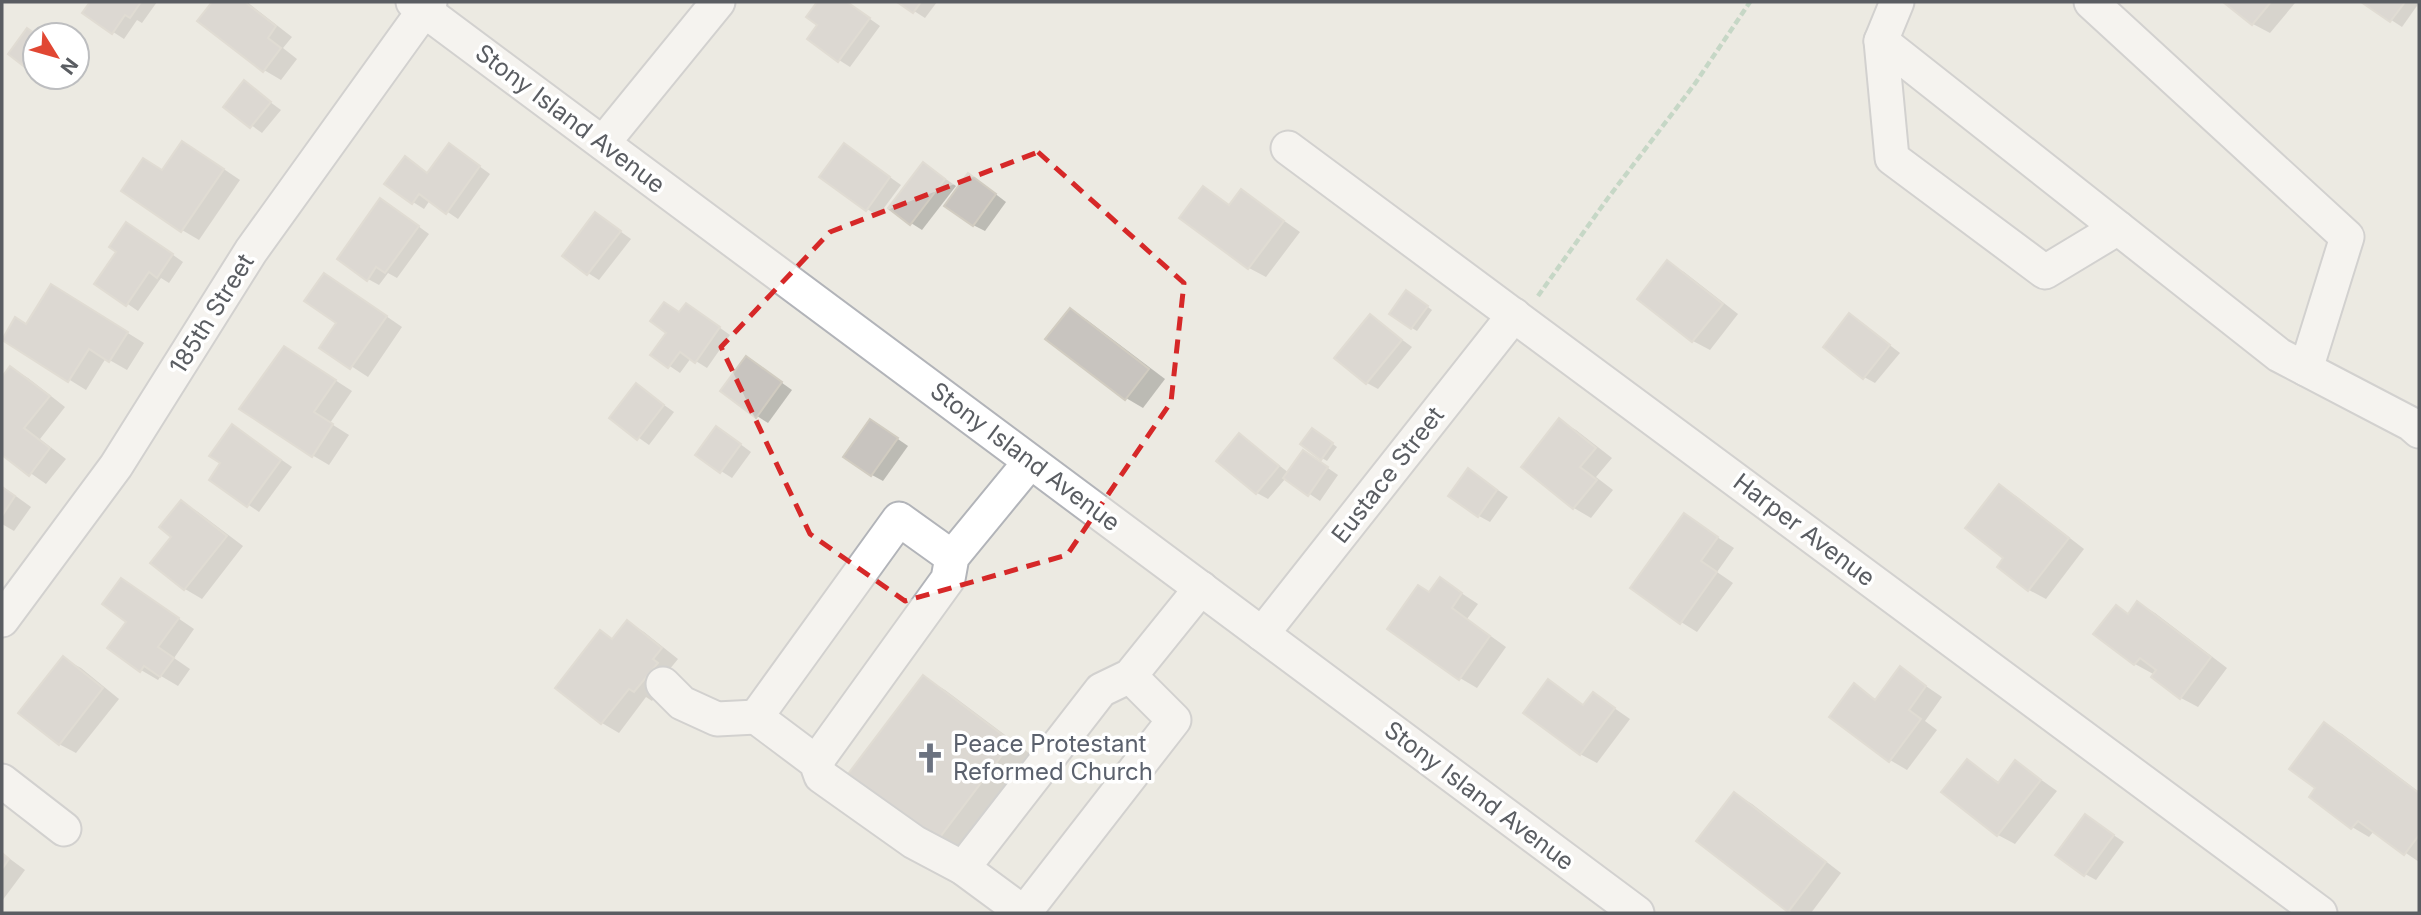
<svg xmlns="http://www.w3.org/2000/svg" width="2421" height="915" font-family="Inter,sans-serif">
	<style>
		.shadow { fill: #0003 }
		.building { fill: #c8c4bf; stroke: #d1ccc1; stroke-width: 2 }
		.lines { fill: none; stroke-linecap: round; stroke-linejoin: round }
		.minor-casing { stroke: #b2b4b9; stroke-width: 37 }
		.path { stroke: #97c2a4; stroke-width: 4.5; stroke-dasharray: 7 3.5; stroke-linecap: butt }
		.minor { stroke: #fff; stroke-width: 33 }
		.marked { fill: none; stroke: #d62828; stroke-width: 5; stroke-dasharray: 14 9; stroke-linejoin: round }
		.labels { text-anchor: middle; stroke-width: 7; stroke-linejoin: round; paint-order: stroke }
		.street-label { font-size: 24px; fill: #5a5d62; stroke: #fff }
		.worship-label { font-size: 24px; fill: #5b616d; stroke: #fff; text-anchor: start }
	</style>
	<rect width="100%" height="100%" fill="#eceae2"/>
	<g class="shadow">
		<path d="M92,2H157L142,23L137,20L124,39L84,13Z"/>
		<path d="M215,2H247L292,37L283,48L297,59L281,80L264,70L200,21Z"/>
		<path d="M819,2H846L880,26L850,67L839,60L819,25L808,17Z"/>
		<path d="M900,2H937L925,18Z"/>
		<path d="M2226,2H2293L2295,3L2270,33L2253,24Z"/>
		<path d="M2364,2H2419V3L2402,27Z"/>
		<path d="M244,83L281,110L262,133L225,106Z"/>
		<path d="M460,152L490,174L458,219L430,200L424,209L413,202L405,158L429,174Z"/>
		<path d="M855,152L901,185L878,216L867,209Z"/>
		<path d="M200,153L240,180L199,240L182,230L163,172Z"/>
		<path d="M924,164L956,186L922,230L911,223Z"/>
		<path d="M980,182L1006,202L985,231L973,225Z"/>
		<path d="M1203,188L1231,206L1242,191L1300,232L1266,277L1249,268L1181,217Z"/>
		<path d="M392,207L429,234L397,278L388,273L379,285L368,279Z"/>
		<path d="M596,214L631,239L599,280L588,273Z"/>
		<path d="M138,230L183,262L169,283L161,278L138,311L97,283Z"/>
		<path d="M1667,263L1684,272L1738,314L1710,350L1693,341L1639,298Z"/>
		<path d="M341,285L402,327L368,377L322,347L339,323Z"/>
		<path d="M1412,295L1432,310L1417,331L1412,328Z"/>
		<path d="M68,296L144,343L127,370L106,358L86,390L4,339L27,325Z"/>
		<path d="M1070,310L1087,320L1165,379L1143,408L1126,398Z"/>
		<path d="M698,312L730,335L707,368L691,358L680,373L652,354L680,313Z"/>
		<path d="M1370,316L1412,347L1378,389L1367,383Z"/>
		<path d="M1860,322L1900,353L1875,383L1864,377Z"/>
		<path d="M301,358L352,391L330,423L349,435L329,465L312,455Z"/>
		<path d="M757,365L792,390L768,423L757,416Z"/>
		<path d="M11,368L28,378L65,407L40,439L66,459L46,484L2,453V380Z"/>
		<path d="M636,385L674,412L649,445L611,418Z"/>
		<path d="M1560,421L1576,430L1612,458L1596,477L1613,490L1591,518L1574,508L1523,467Z"/>
		<path d="M882,428L908,446L883,481L872,475Z"/>
		<path d="M243,433L292,467L259,512L211,479Z"/>
		<path d="M1318,433L1337,447L1327,461L1322,458Z"/>
		<path d="M728,435L751,452L732,478L721,471Z"/>
		<path d="M1240,435L1289,473L1315,459L1338,475L1320,501L1286,478L1268,499L1257,493Z"/>
		<path d="M1479,477L1508,497L1490,522L1479,516Z"/>
		<path d="M2,486L31,507L14,531L2,524Z"/>
		<path d="M1999,487L2016,496L2084,549L2046,599L2029,590L2006,558Z"/>
		<path d="M181,502L198,512L243,546L202,599L185,589L152,563L173,536Z"/>
		<path d="M1685,516L1734,548L1717,572L1733,583L1697,632L1681,622Z"/>
		<path d="M1440,579L1478,604L1467,619L1506,647L1477,688L1460,678L1430,593Z"/>
		<path d="M122,580L194,629L174,658L190,669L178,686L161,676L158,680L141,670L129,622Z"/>
		<path d="M2138,603L2155,613L2227,668L2198,707L2181,698L2155,675L2135,664L2129,615Z"/>
		<path d="M628,622L644,632L678,659L669,670L673,674L652,701L646,697L619,733L602,723L557,688L601,632L614,640Z"/>
		<path d="M64,659L81,668L119,699L76,753L59,744Z"/>
		<path d="M1901,669L1942,697L1925,721L1937,730L1907,770L1890,760L1831,716L1854,686L1877,700Z"/>
		<path d="M923,677L945,690L1033,756L960,852L938,840Z"/>
		<path d="M1548,681L1585,706L1594,694L1630,719L1597,763L1580,754Z"/>
		<path d="M2325,725L2342,734L2419,792V862L2374,831L2369,837L2352,827L2311,797L2318,788Z"/>
		<path d="M1968,761L2000,783L2016,762L2057,791L2015,844L1998,835L1944,792Z"/>
		<path d="M1735,794L1752,804L1841,873L1811,913H1793L1789,911Z"/>
		<path d="M2085,816L2124,842L2096,880L2085,874Z"/>
		<path d="M2,853L25,870L2,901Z"/>
	</g>
	<g class="building">
		<path d="M90,2H141L130,18L125,15L112,34L82,13Z"/>
		<path d="M212,2H245L276,26L268,38L281,48L263,72L197,21Z"/>
		<path d="M817,2H847L870,18L838,62L807,39L817,25L806,17Z"/>
		<path d="M897,2H921L913,13Z"/>
		<path d="M2223,2H2271L2252,25Z"/>
		<path d="M2361,2H2405L2390,22Z"/>
		<path d="M27,28L37,35H35V75L8,54Z"/>
		<path d="M244,80L271,102L250,128L223,107Z"/>
		<path d="M182,141L224,169L181,232L121,191L143,158L162,170Z"/>
		<path d="M449,143L480,166L446,214L419,194L412,204L384,184L405,156L427,173Z"/>
		<path d="M844,143L890,177L866,211L819,177Z"/>
		<path d="M923,162L945,179L910,225L888,208Z"/>
		<path d="M968,173L996,194L973,226L944,206Z"/>
		<path d="M1203,186L1229,205L1241,189L1284,221L1248,269L1179,218Z"/>
		<path d="M380,198L419,226L385,273L376,267L367,281L337,259Z"/>
		<path d="M595,212L621,231L587,275L562,256Z"/>
		<path d="M126,222L173,254L157,278L149,272L126,306L94,284L116,252L109,247Z"/>
		<path d="M1667,260L1723,304L1692,342L1637,299Z"/>
		<path d="M324,273L387,316L350,369L319,348L336,323L304,301Z"/>
		<path d="M51,284L128,332L109,362L89,349L68,382L2,340L15,317L26,324Z"/>
		<path d="M1406,290L1428,306L1411,329L1389,314Z"/>
		<path d="M664,302L679,312L686,303L720,327L695,363L680,352L668,368L650,355L666,333L650,321Z"/>
		<path d="M1070,308L1149,369L1125,400L1045,339Z"/>
		<path d="M1849,313L1890,345L1863,379L1823,347Z"/>
		<path d="M1370,314L1402,340L1366,384L1334,358Z"/>
		<path d="M284,346L336,380L314,412L333,424L312,457L239,409Z"/>
		<path d="M746,356L782,382L756,418L720,391Z"/>
		<path d="M10,366L50,396L24,428L50,448L29,476L2,455V377Z"/>
		<path d="M636,383L664,405L637,440L609,418Z"/>
		<path d="M1559,418L1596,448L1580,467L1597,480L1573,509L1521,467Z"/>
		<path d="M870,419L898,438L871,476L843,457Z"/>
		<path d="M232,424L281,460L247,507L209,480L220,463L209,456Z"/>
		<path d="M716,426L741,444L720,473L695,455Z"/>
		<path d="M1312,428L1333,443L1321,460L1300,444Z"/>
		<path d="M1239,433L1279,466L1256,494L1216,461Z"/>
		<path d="M1303,450L1328,467L1308,496L1283,478Z"/>
		<path d="M1468,468L1497,490L1478,517L1448,496Z"/>
		<path d="M1999,484L2069,538L2028,591L1997,567L2003,558L1965,528Z"/>
		<path d="M2,487L15,496L2,516Z"/>
		<path d="M181,500L227,536L184,590L150,563L171,537L159,527Z"/>
		<path d="M1684,513L1718,537L1701,561L1717,572L1680,624L1630,588Z"/>
		<path d="M1440,577L1462,593L1452,608L1490,636L1459,680L1387,629L1418,585L1429,592Z"/>
		<path d="M121,578L179,618L158,647L174,658L160,677L144,666L140,672L107,648L126,622L102,604Z"/>
		<path d="M2137,601L2211,657L2180,699L2151,677L2156,670L2140,658L2134,665L2093,634L2116,605L2128,614Z"/>
		<path d="M627,620L662,648L653,659L658,663L634,692L629,689L601,724L555,688L600,630L612,639Z"/>
		<path d="M63,656L103,688L59,745L18,713Z"/>
		<path d="M1900,666L1926,686L1909,710L1921,719L1889,762L1829,717L1854,683L1875,700Z"/>
		<path d="M923,675L1012,742L937,841L848,774Z"/>
		<path d="M1548,679L1583,705L1593,692L1615,708L1580,755L1523,713Z"/>
		<path d="M2324,722L2419,793V835L2404,855L2358,821L2351,829L2309,797L2315,788L2289,769Z"/>
		<path d="M1967,759L1998,783L2015,760L2041,780L1997,836L1941,792Z"/>
		<path d="M1734,792L1826,862L1788,912L1696,841Z"/>
		<path d="M2085,814L2114,835L2084,876L2055,855Z"/>
		<path d="M2,853L9,859L2,869Z"/>
	</g>
	<g class="lines">
		<g class="minor-casing">
			<g id="minor">
				<path d="M413,2L1637,913"/>
				<path d="M1897,2L1881,41L1892,158L2045,272L2118,228"/>
				<path d="M2091,2L2347,237L2306,369"/>
				<path d="M1881,41L2279,355L2411,424L2419,431"/>
				<path d="M603,143L718,2"/>
				<path d="M1288,148L2320,913"/>
				<path d="M952,557L899,519L756,717L816,762L821,776L914,842L963,868L1024,913L1174,720L1130,676"/>
				<path d="M2,620L116,466L251,251L430,2"/>
				<path d="M1262,634L1514,315"/>
				<path d="M663,684L682,703L717,719L756,717"/>
				<path d="M816,762L948,579L952,557L1030,462"/>
				<path d="M2,781L64,829"/>
				<path d="M963,868L1101,690L1130,676L1201,588"/>
			</g>
		</g>
		<path class="path" d="M1538,296L1608,198L1694,85L1750,2"/>
		<use href="#minor" class="minor"/>
	</g>
	<path d="M0 0H2421V915H0ZM1038,152L1184,283L1171,402L1067,555L905,601L810,534L721,347L830,232Z" fill="#eceae2" fill-opacity=".55" fill-rule="evenodd"/>
	<path class="marked" d="M1038,152L1184,283L1171,402L1067,555L905,601L810,534L721,347L830,232Z"/>
	<defs>
		<g id="church-bare" transform="scale(2.415)"><path d="M-1.2-6h2.4v3.5h3.3v2.4h-3.3V6h-2.4V-.1h-3.3v-2.4h3.3Z" fill="#6b7280" stroke="#fff" stroke-width="2.5" paint-order="stroke"/></g>
	</defs>
	<g fill-rule="evenodd">
		<use href="#church-bare" x="930" y="758"/>
	</g>
	<g class="labels">
		<g class="street-label">
			<text transform="translate(570 119) rotate(37)" y="8">Stony Island Avenue</text>
			<text transform="translate(212 314) rotate(-58)" y="8">185th Street</text>
			<text transform="translate(1025 457) rotate(37)" y="8">Stony Island Avenue</text>
			<text transform="translate(1388 475) rotate(-52)" y="8">Eustace Street</text>
			<text transform="translate(1804 530) rotate(37)" y="8">Harper Avenue</text>
			<text transform="translate(1479 796) rotate(37)" y="8">Stony Island Avenue</text>
		</g>
		<g class="worship-label">
			<text x="953" y="752">Peace Protestant<tspan x="953" dy="28">Reformed Church</tspan></text>
		</g>
	</g>
	<rect width="2421" height="915" fill="none" stroke="#5a5d62" stroke-width="7"/>
	<g transform="translate(56 56) rotate(127)"><circle r="33" fill="#ffffff" stroke="#bdbec0" stroke-width="2"/>
	<path d="M0-5L12 26L0 18L-12 26Z" fill="#e14733"/>
	<text y="-10" font-size="19" font-weight="bold" text-anchor="middle" fill="#5a5d62">N</text>
	</g>
</svg>
